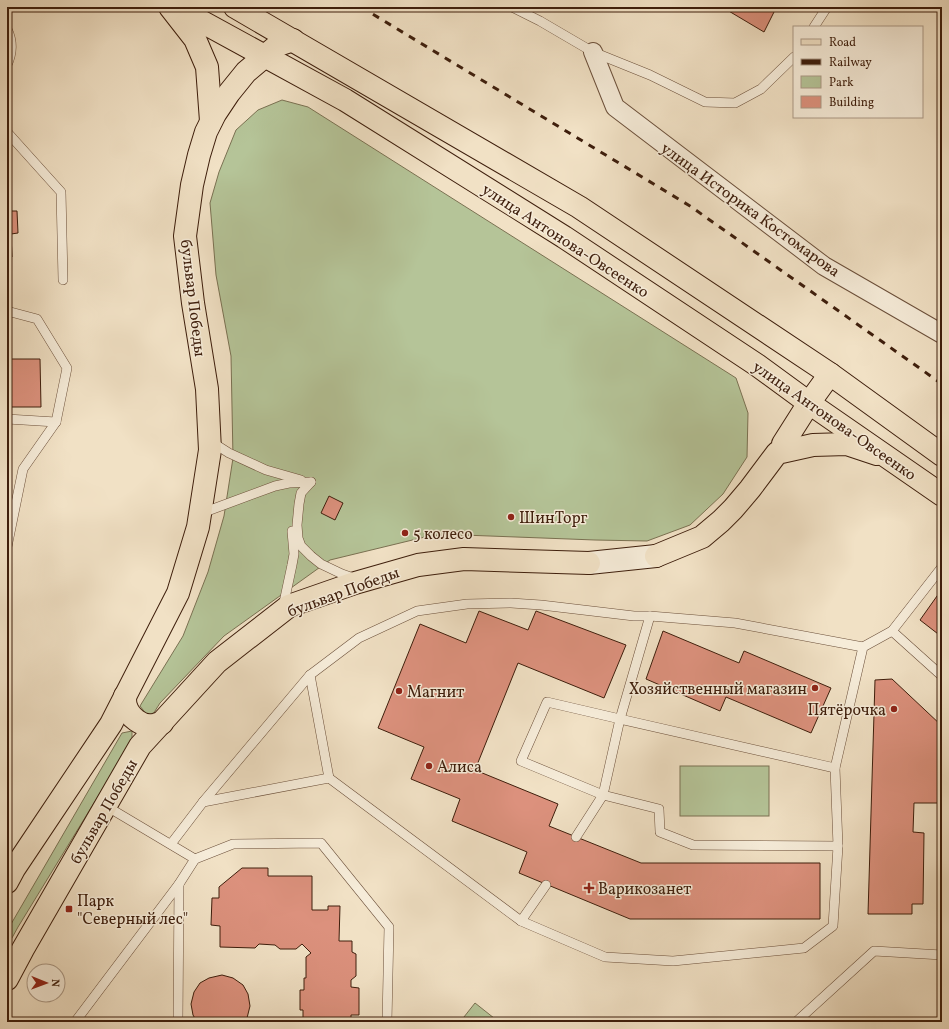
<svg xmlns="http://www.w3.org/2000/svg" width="949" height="1029" font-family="Vollkorn,serif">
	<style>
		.green { fill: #b5c498; stroke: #7a7152 }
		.building { fill: #dc917d; stroke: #3e1e0c }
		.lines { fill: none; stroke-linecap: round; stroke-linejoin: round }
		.service-casing { stroke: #6b4f3a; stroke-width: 10 }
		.minor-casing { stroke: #6b4f3a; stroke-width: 20 }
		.secondary-casing { stroke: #3e1e0c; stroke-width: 24 }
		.primary-casing { stroke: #3e1e0c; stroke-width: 24 }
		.trunk-casing { stroke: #3e1e0c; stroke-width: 24 }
		.service { stroke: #f6ecd9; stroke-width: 9 }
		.minor { stroke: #f6ecd9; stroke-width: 18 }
		.secondary { stroke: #f6ecd9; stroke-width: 22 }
		.primary { stroke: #f1e1c5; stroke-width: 22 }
		.trunk { stroke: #f1e1c5; stroke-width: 22 }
		.rail { stroke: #3e1e0c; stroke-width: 3; stroke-dasharray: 7 7; stroke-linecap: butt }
		.poi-dot { fill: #8f2418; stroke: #f6ecd9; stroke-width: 1.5 }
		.labels { text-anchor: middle; stroke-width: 3; stroke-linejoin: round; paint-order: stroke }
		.street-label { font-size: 16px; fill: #3e1e0c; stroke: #f6ecd9 }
		.poi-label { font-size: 16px; fill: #3e1e0c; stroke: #f6ecd9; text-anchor: start }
	</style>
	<rect width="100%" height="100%" fill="#f1e1c5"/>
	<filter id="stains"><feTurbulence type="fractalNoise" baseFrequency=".005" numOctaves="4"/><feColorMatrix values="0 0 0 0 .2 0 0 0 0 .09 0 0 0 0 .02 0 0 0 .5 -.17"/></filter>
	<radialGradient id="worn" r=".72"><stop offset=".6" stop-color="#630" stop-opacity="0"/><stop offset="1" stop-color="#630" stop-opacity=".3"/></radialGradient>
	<g class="green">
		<path d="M282,100L308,107L736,378L748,413L747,457L723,494L690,525L647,541L595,540L463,535L429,536L330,560L224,636L160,703L150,719L140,706L183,636L208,572L224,516L233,458L231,356L216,275L210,203L219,172L236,130L258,110Z"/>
		<path d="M132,731V741L18,927L7,947V931L122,733Z"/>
		<rect x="680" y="766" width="89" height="50"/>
		<path d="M475,1003L499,1022H460Z"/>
	</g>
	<g class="building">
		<path d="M722,7H770L775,10L764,32Z"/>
		<path d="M7,211H17L18,233L11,234L12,257H7Z"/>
		<path d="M7,359H40L41,407H7Z"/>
		<path d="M329,496L343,503L335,520L321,513Z"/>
		<path d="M942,589V637L920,620Z"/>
		<path d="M479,611L528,630L536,611L626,645L604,698L518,663L475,770L558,804L549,826L641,863H820V919H630L519,873L527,852L452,821L460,799L411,779L424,747L378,728L420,624L466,643Z"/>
		<path d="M663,631L739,663L744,651L831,688L811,733L726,697L720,711L646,679Z"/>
		<path d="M892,679L942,726V804L941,803H914L913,832L924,833L923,904H912V914H868L875,680Z"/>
		<path d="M242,868H268V876H312V910H328V906H340L339,941H352V952L356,954V976L351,980V987L359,988V1015H351V1020L353,1022H303V1010H300V990H304V978H306V957L311,953L302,944L296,949H280L275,945L259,944L255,948L220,947V926L211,925L212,898H219V887Z"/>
		<path d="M222,975L233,978L243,985L248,994L250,1006L247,1018L244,1022H197L193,1015L191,1004L194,992L200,983L209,978Z"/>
	</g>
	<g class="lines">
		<g class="service-casing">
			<g id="service">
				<path d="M512,7L540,21L593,52L650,75L705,102L735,103L761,89L794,57"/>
				<path d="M814,27L827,7"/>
				<path d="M7,29C13,41 13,52 7,65"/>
				<path d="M7,132L61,192L63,280"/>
				<path d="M7,311L37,319L67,368L56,422L23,469L7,547"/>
				<path d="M7,419L56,422"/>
				<path d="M210,441L229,453L266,470L301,480"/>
				<path d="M311,482L301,493L299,504L297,525L298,538L301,546L311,556L321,564L342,574L356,579"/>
				<path d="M202,513L275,486L289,483L311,482"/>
				<path d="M942,567L892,631L942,676"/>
				<path d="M283,607L292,565L294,554L292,531"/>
				<path d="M310,675L329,778"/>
				<path d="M835,768L620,719L603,795L659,809L660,832L693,845L838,846"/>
				<path d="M203,802L329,778L521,921L546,885"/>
				<path d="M576,837L603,795L521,761L547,702L620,719L650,616"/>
				<path d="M171,844L203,802L310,675L359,638L417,611L467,604L511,603L541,605L634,616H650L735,623L863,647"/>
				<path d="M195,859L233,844L321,843L389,927L387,1022"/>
				<path d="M521,921L605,957L673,961L804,948L833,926L838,846L835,768L863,647L892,631"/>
				<path d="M75,1022L179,884L195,859L106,806"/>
				<path d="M178,1022L179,884"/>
				<path d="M796,1022L874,951L942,955"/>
			</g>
		</g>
		<g class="minor-casing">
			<path id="minor" d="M593,52L615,107L824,266L942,334"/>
		</g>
		<g class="secondary-casing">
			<path id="secondary" d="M589,563L656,556"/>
		</g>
		<g class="primary-casing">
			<g id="primary">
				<path d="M170,7L195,39L207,67L211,121"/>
				<path d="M783,444L809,403L830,374"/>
				<path d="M656,556L702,537L721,521L733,509L750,489L777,453L813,445L847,444L877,454"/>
				<path d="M125,696C125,700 125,703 126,706C129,717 142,727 153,725C156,725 159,723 162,723"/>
				<path d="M7,882L14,869L111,724L178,593L198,527L210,450L207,389L193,303L185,236L192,185L199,155L206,132L215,114L229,93L246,72L278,45L293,40"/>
				<path d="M7,979L23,949L140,746L217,662L289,606L355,583L418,565L464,559L589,563"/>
			</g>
		</g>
		<g class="trunk-casing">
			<g id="trunk">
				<path d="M175,7L345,100L564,237L757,365L809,403L942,495"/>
				<path d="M235,7L579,207L830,374L942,455"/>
			</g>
		</g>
		<use href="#service" class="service"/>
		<use href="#minor" class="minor"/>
		<use href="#secondary" class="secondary"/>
		<use href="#primary" class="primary"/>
		<use href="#trunk" class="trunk"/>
		<path class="rail" d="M361,7L690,206L942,384"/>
	</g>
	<g class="poi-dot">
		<circle cx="511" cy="517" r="4"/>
		<circle cx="405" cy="533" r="4"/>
		<circle cx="815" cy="688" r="4"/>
		<circle cx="399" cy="691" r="4"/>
		<circle cx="894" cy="709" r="4"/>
		<circle cx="429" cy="766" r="4"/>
		<path d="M587 882h4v4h4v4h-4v4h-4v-4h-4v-4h4z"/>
		<rect x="65" y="905" width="8" height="8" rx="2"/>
	</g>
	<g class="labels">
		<g class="street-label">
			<text transform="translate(751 209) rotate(36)" y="6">улица Историка Костомарова</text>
			<text transform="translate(566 240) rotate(33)" y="6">улица Антонова-Овсеенко</text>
			<text transform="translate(194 298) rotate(83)" y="6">бульвар Победы</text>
			<text transform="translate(835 420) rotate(35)" y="6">улица Антонова-Овсеенко</text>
			<text transform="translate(343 591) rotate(-20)" y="6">бульвар Победы</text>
			<text transform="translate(103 811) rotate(-60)" y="6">бульвар Победы</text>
		</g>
		<g class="poi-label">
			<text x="519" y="523">ШинТорг</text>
			<text x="413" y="539">5 колесо</text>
			<text x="807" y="694" text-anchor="end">Хозяйственный магазин</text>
			<text x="407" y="697">Магнит</text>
			<text x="886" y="715" text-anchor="end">Пятёрочка</text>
			<text x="437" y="772">Алиса</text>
			<text x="598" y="894">Варикозанет</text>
			<text x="77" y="906">Парк<tspan x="77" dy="18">"Северный лес"</tspan></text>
		</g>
	</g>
	<rect width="949" height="1029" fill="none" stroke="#f1e1c5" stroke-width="24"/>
	<rect x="8" y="8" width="933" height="1013" fill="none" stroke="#3e1e0c" stroke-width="2"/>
	<rect x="12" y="12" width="925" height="1005" fill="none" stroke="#3e1e0c"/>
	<rect x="793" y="26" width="130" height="92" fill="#f6ecd9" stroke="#ac9a87"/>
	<rect x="801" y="39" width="20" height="6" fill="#f1e1c5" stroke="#ac9a87"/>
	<text x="829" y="46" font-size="12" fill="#3e1e0c">Road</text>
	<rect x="801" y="59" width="20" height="6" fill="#3e1e0c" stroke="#ac9a87"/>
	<text x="829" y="66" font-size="12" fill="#3e1e0c">Railway</text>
	<rect x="801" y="76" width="20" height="12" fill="#b5c498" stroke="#ac9a87"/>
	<text x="829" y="86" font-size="12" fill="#3e1e0c">Park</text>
	<rect x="801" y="96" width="20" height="12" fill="#dc917d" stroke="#ac9a87"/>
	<text x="829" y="106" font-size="12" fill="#3e1e0c">Building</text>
	<g transform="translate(46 983) rotate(91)"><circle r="19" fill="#f6ecd9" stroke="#ac9a87"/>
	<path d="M0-3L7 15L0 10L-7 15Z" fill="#8f2418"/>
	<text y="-6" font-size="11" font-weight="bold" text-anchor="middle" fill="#3e1e0c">N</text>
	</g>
	<rect width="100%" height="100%" filter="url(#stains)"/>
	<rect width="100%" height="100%" fill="url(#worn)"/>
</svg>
